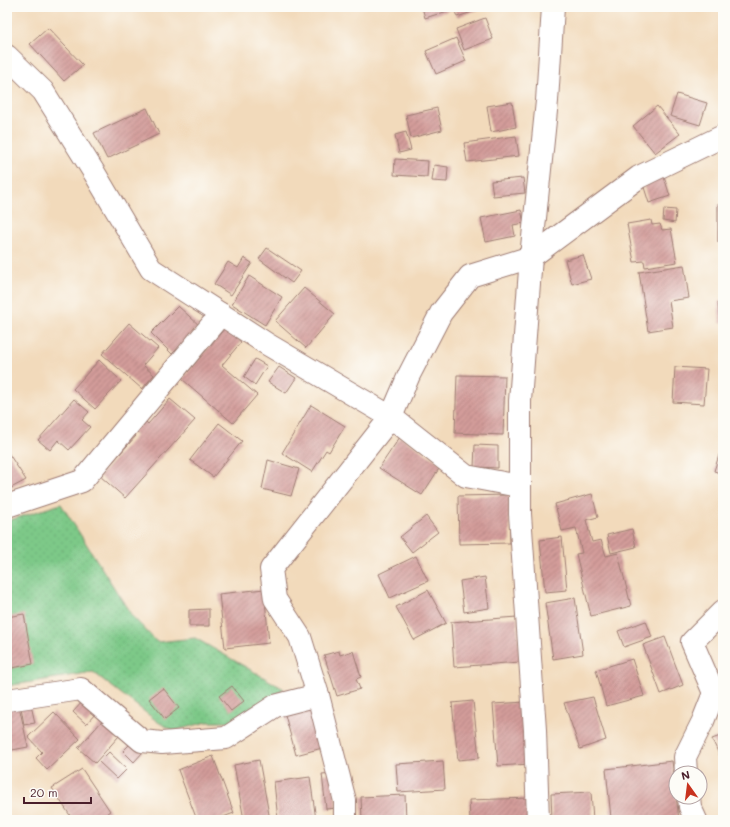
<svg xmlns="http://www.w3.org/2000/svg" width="730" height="827" font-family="Mali,sans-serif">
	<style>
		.park { fill: url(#park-dots); stroke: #64745a }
		.building { fill: url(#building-hatch) }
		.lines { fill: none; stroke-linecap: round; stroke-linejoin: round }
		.street-casing { stroke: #9e7c73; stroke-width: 24 }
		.street { stroke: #fff; stroke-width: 22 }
	</style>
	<defs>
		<pattern id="park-dots" width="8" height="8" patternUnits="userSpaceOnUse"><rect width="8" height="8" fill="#7dc988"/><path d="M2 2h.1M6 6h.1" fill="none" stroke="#6eac76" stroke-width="1.8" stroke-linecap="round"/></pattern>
		<pattern id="building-hatch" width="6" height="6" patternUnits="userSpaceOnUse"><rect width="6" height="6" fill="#d39c9a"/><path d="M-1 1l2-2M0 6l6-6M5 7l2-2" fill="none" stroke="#ad7f7e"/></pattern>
	</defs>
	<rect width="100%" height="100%" fill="#fdfcf7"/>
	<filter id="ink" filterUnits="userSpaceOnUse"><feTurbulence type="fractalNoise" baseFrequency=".025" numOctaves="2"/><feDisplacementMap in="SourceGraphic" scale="8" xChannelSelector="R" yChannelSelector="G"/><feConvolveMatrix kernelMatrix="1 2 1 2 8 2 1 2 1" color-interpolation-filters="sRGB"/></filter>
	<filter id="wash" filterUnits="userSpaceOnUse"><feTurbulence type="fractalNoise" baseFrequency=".012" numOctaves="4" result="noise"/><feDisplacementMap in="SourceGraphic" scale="16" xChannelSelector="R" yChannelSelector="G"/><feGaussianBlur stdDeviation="0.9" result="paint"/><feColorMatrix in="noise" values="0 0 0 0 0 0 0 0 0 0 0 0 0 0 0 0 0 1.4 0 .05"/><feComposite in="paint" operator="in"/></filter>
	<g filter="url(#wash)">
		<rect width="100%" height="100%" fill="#f2dabb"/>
		<path class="park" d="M61,504L132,616L157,642L195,638L284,689L250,714L233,722H207L173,731L158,722L93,672L7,686V521Z"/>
		<g id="blocks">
			<g class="building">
				<path d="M422,7H480L481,9L457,17L454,9L425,18Z"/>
				<path d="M485,18L493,39L464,50L456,29Z"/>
				<path d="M48,28L83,65L64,81L30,44Z"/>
				<path d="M456,38L466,61L436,74L426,51Z"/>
				<path d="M677,94L707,103L700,125L670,116Z"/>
				<path d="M512,102L516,127L491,132L487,106Z"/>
				<path d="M657,106L680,134L655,153L633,126Z"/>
				<path d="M147,108L159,134L107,159L94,133Z"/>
				<path d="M437,108L442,130L411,138L406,115Z"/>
				<path d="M406,132L411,150L399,153L395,135Z"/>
				<path d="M516,136L519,156L467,162L464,143Z"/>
				<path d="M395,159L428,161L427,177L394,175Z"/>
				<path d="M434,165L448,167L447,182L432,181Z"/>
				<path d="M663,174L670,196L649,203L642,181Z"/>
				<path d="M523,178L525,193L493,196L491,181Z"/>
				<rect x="718" y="205" width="5" height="37"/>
				<path d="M664,209L676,210L675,223L663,221Z"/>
				<path d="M521,210L524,223L513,225L515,236L486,242L481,218Z"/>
				<path d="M651,220L652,225L660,224L662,230L671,229L677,262L645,267L644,261L634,262L627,224Z"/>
				<path d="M267,248L301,271L292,283L259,259Z"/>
				<path d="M583,255L591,279L572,284L565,260Z"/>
				<path d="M244,258L252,263L231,295L214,284L228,262L238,268Z"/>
				<path d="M684,265L689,298L669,301L673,327L648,331L639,272Z"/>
				<path d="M249,276L282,297L265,325L232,304Z"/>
				<path d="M304,288L335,314L306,348L275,321Z"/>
				<path d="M723,301V323H720L718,302Z"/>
				<path d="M178,306L200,326L172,354L151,333Z"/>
				<path d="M129,323L158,348L143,365L154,375L142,389L102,354Z"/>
				<path d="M225,328L241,342L222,365L257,395L233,423L182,379Z"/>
				<path d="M255,359L267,366L255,385L244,377Z"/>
				<path d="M99,360L121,381L95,409L73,389Z"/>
				<path d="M279,367L296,378L286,393L268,382Z"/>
				<path d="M675,367L707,369L704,404L673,402Z"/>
				<path d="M457,375L505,376L503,435L455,433Z"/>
				<path d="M74,399L89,412L82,420L90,427L69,450L58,440L50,450L38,440Z"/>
				<path d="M170,399L195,420L125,498L100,476L136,436L132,432L143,419L148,424Z"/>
				<path d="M311,405L345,426L329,452L326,450L312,472L282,453Z"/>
				<path d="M219,423L242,441L213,477L190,460Z"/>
				<path d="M400,437L442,464L422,495L379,468Z"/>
				<path d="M475,445L498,446V468L474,467Z"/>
				<path d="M721,449L723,450V474L714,471Z"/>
				<path d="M7,451L26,480L11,488L7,482Z"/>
				<path d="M268,460L299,469L291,496L262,489Z"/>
				<path d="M592,494L598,517L586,520L592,542L601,540L606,556L618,553L631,606L591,616L576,554L582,553L576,528L562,531L555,504Z"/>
				<path d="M509,495L510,543L459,544L458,496Z"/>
				<path d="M426,516L438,532L412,552L400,537Z"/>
				<path d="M632,529L636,547L611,553L607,535Z"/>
				<path d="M562,537L567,590L545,592L540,540Z"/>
				<path d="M416,556L428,581L390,598L379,574Z"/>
				<path d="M485,577L489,608L464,612L460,581Z"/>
				<path d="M264,589L269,643L225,648L219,594Z"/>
				<path d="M428,590L446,623L414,640L396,607Z"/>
				<path d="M575,598L583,654L553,659L545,603Z"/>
				<path d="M209,609V626H189V610Z"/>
				<path d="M24,614L33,664L7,669V617Z"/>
				<path d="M517,617L520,662L454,667L451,622Z"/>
				<path d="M646,621L652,637L624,647L618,631Z"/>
				<path d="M665,637L683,685L661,694L643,645Z"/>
				<path d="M339,651L340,655L353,651L361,677L356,679L360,689L337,696L324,655Z"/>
				<path d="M632,659L644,696L606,706L596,670Z"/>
				<path d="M232,686L244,701L231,711L219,696Z"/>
				<path d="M163,688L179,708L165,719L149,699Z"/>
				<path d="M593,697L606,740L580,749L564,703Z"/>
				<path d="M84,700L97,712L86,724L73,712Z"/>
				<path d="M473,701L479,758L458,760L452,703Z"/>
				<path d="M526,702L530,764L498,766L493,704Z"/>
				<path d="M31,705L35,723L24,725L21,707Z"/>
				<path d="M19,706L28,747L7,751V708Z"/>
				<path d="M315,707L326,747L296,755L285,715Z"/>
				<path d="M54,712L80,739L47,770L36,758L42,752L28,737Z"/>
				<path d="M102,721L119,736L95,763L78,748Z"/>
				<path d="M723,735V763L712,739Z"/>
				<path d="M132,742L143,752L134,762L123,751Z"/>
				<path d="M109,752L127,769L117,779L99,762Z"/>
				<path d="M213,756L234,813L215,820H197L178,770Z"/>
				<path d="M259,760L270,820H244L234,765Z"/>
				<path d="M443,761L445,789L398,792L396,764Z"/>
				<path d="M672,761L679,820H640L639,815L611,818L606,769Z"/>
				<path d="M82,769L110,811L97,820H86L84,816L77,820H73L52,788Z"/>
				<path d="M333,773L337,808L326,809L322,774Z"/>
				<path d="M310,777L316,820H278L274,782Z"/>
				<path d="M591,792L593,820H552L551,794Z"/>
				<path d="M405,795L406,820H362L361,797Z"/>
				<path d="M530,798L531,820H470L469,800Z"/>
			</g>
		</g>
	</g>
	<g filter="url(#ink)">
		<use href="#blocks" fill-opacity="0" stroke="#9e7c73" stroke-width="1"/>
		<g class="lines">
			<g class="street-casing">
				<g id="street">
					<path d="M7,56L43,91L95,174L151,269L267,344L391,417L409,375L441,313L470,276L531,257L639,177L723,136"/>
					<path d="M7,506L82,481L221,314"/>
					<path d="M7,700L81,689L142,741L162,743L226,738L275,706L318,695"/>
					<path d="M686,773L685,757L703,721L714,693L692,642L723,611"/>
					<path d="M689,797L690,807L696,820"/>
					<path d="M345,820V801L318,695L300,637L275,599L271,569L391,417L466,476L519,486"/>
					<path d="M538,820L535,730L520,514V401L531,257L547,101L553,7"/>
				</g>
			</g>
			<use href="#street" class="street"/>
		</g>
	</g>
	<rect width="730" height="827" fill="none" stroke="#fdfcf7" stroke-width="24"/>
	<g transform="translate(688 785) rotate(346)"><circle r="19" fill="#fdfcf7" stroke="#b5a4a5"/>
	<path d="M0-3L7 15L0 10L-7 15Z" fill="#c8321e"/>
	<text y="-6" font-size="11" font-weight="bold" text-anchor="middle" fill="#4a1f2b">N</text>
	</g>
	<path d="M24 797v6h67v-6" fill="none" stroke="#4a1f2b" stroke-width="2"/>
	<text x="30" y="797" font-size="12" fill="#4a1f2b" stroke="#fdfcf7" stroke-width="3" paint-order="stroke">20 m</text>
</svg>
